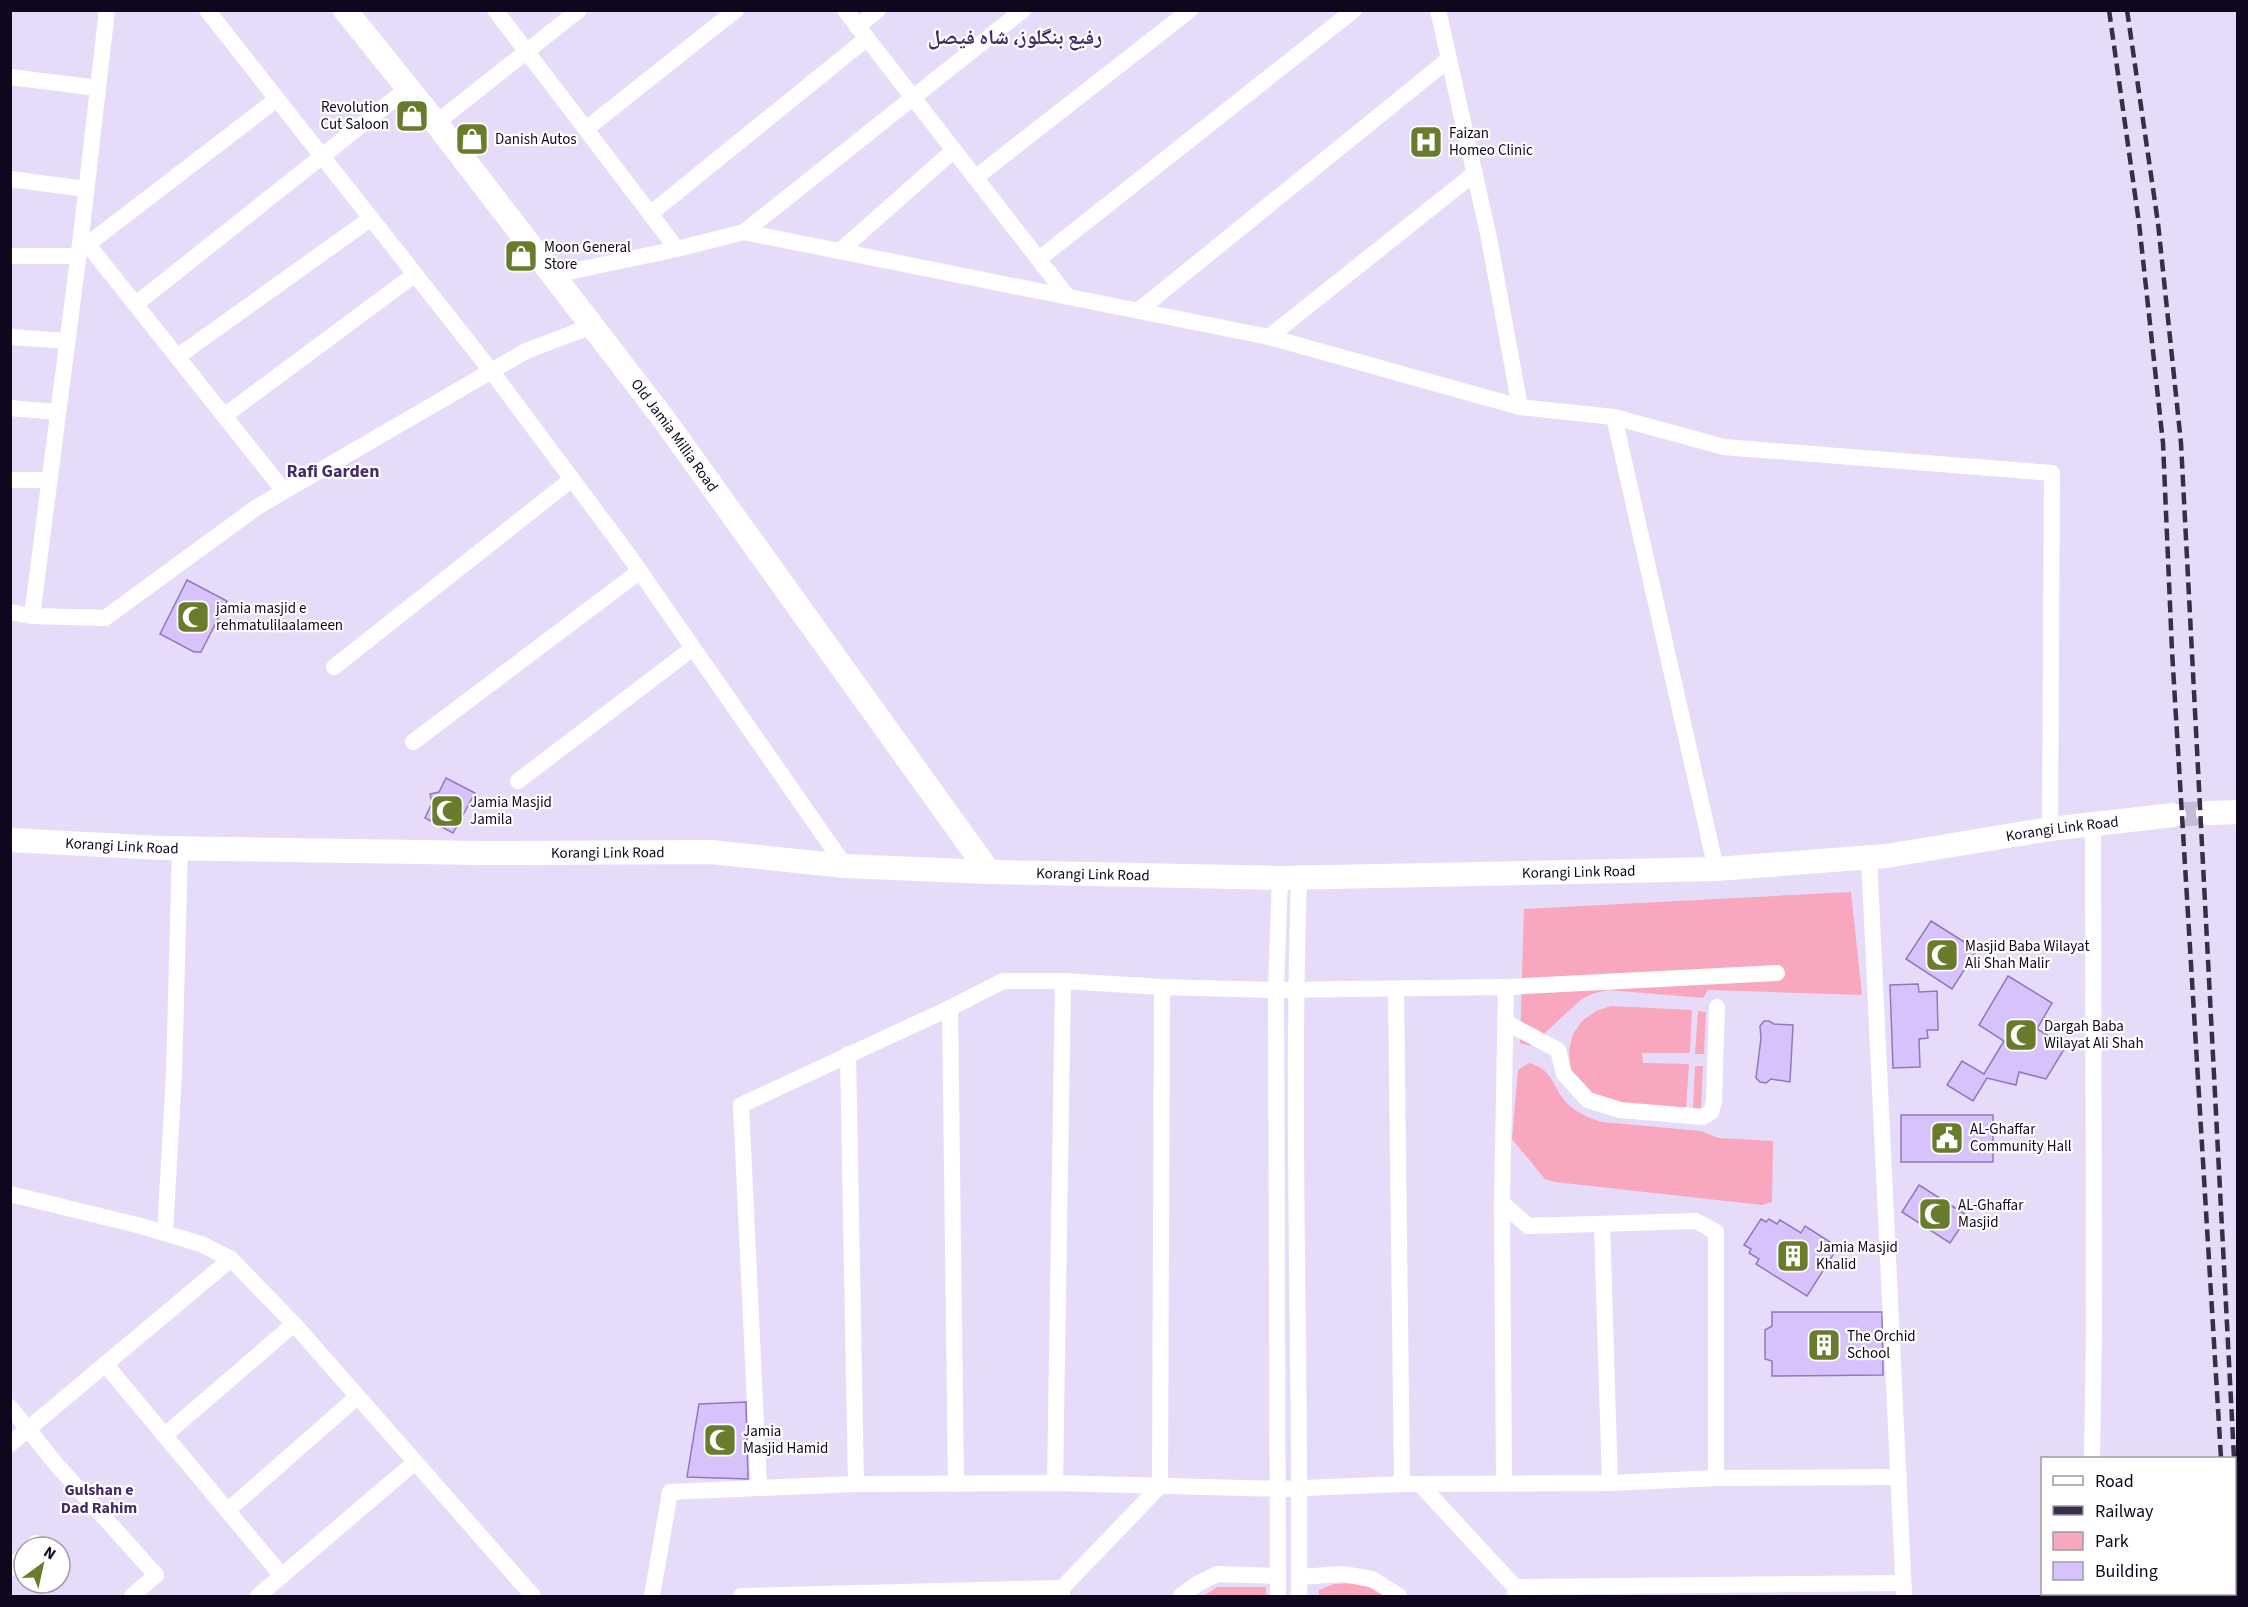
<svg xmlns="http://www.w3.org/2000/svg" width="2248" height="1607" font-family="'Source Sans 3','Noto Naskh Arabic',sans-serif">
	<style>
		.green { fill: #f9a7be }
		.building { fill: #d7c2fc; stroke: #9278bb; stroke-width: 1.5 }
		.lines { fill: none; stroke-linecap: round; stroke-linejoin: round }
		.secondary-tunnel { stroke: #c6bcd8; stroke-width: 24; stroke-dasharray: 24 12; stroke-linecap: butt }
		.street { stroke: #fff; stroke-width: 16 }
		.secondary { stroke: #fff; stroke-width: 24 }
		.rail { stroke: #382e47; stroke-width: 4.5; stroke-dasharray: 12 6; stroke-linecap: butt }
		.labels { text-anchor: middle; stroke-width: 4.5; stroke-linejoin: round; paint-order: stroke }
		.poi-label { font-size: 15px; fill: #10061e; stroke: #fff; text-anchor: start }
		.street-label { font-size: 15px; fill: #10061e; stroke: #fff }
		.neighbourhood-label { font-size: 16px; font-weight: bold; fill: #452b67; stroke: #fff }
		.quarter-label { font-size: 18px; font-weight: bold; fill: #452b67; stroke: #fff }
		.district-label { font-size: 21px; font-weight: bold; fill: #452b67; stroke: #fff }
	</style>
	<rect width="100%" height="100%" fill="#e6dcf9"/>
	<g class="green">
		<path d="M1851,892L1862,995L1708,990L1703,998L1608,990L1595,993L1583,998L1575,1005L1531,1046L1520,1043L1524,909Z"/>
		<path d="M1611,1006L1692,1010L1690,1053H1642L1643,1063L1689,1064L1686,1109L1603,1101L1577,1081L1570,1067L1569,1050L1573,1034L1582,1021L1596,1011Z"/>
		<path d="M1698,1011L1706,1012L1704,1054H1695Z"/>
		<path d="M1529,1063C1555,1070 1552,1089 1568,1104C1577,1113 1591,1119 1602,1122L1701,1131L1718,1138L1773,1141L1772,1202L1762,1205L1555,1182L1545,1179L1512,1139L1518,1070Z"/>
		<path d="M1695,1066H1703L1701,1109L1693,1108Z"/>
		<path d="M1355,1583L1377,1590L1384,1596H1319V1590L1334,1584Z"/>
		<path d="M1217,1587H1266V1596H1204Z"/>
	</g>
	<g class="building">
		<path d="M187,580L227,601L201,652H194L160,634Z"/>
		<path d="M446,778L475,793L453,833L425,818L432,803L430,794L439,792Z"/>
		<path d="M1931,921L1977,950L1952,989L1906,959Z"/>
		<path d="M2008,976L2052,1003L2037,1029L2066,1046L2046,1079L2019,1072L2016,1085L1987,1078L1973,1101L1947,1085L1962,1061L1984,1074L2004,1041L1979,1025Z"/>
		<path d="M1918,984L1919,992L1937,991L1938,1030H1927L1928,1038L1919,1039L1920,1067L1893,1068L1890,985Z"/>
		<path d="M1764,1021H1769L1774,1024L1793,1025L1790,1082L1771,1079L1766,1083L1760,1082L1756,1078L1761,1038L1760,1026Z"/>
		<rect x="1901" y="1115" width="92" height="47"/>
		<path d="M1919,1185L1968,1216L1950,1243L1902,1212Z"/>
		<path d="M1761,1219L1766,1222L1769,1219L1777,1224L1780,1220L1801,1233L1805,1226L1838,1247L1807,1296L1756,1264L1759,1259L1749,1253L1751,1249L1744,1245Z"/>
		<path d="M1772,1312H1882L1883,1375L1772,1376V1361L1765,1359V1330L1772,1326Z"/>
		<path d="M746,1402L748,1479L687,1477L699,1404Z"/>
	</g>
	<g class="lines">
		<path class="secondary-tunnel" d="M2174,815L2208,813"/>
		<g class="street">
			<path d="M207,10L492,372L627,553L845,866"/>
			<path d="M495,10L677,249"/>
			<path d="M845,10L1068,297"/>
			<path d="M1438,10L1489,238L1520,407"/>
			<path d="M857,27L878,10"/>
			<path d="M10,77L98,88"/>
			<path d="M436,123L579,10"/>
			<path d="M586,129L736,10"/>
			<path d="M975,178L1190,10"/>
			<path d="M10,179L86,189"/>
			<path d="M650,214L866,39"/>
			<path d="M744,232L1023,10"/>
			<path d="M81,236L284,491"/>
			<path d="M88,244L277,99"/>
			<path d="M841,250L954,150"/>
			<path d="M10,256H78"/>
			<path d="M1039,259L1354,10"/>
			<path d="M554,275L677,249L744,232L1269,337L1520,407L1614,417L1724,447L2052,473L2050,829"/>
			<path d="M136,304L408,88"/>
			<path d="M1138,311L1449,59"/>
			<path d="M10,337L67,341"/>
			<path d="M1269,337L1475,173"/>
			<path d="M177,357L370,219"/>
			<path d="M10,408L58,412"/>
			<path d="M224,416L414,275"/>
			<path d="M1614,417L1716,869"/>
			<path d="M10,480H49"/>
			<path d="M10,612L32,616L105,618L257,507L526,351L592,326"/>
			<path d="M32,616L81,236L107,10"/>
			<path d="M334,667L572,479"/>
			<path d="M413,742L640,571"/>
			<path d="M518,781L693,648"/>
			<path d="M1869,857L1904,1596"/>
			<path d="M1506,987L1777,973"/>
			<path d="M1396,989L1402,1484"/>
			<path d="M950,1008L956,1484"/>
			<path d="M1505,1022L1558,1050L1564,1074L1588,1100L1620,1110L1703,1117L1711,1112L1714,1102L1717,1007"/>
			<path d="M10,1194L141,1226L201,1244L231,1259L294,1324L533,1596"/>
			<path d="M1502,1203L1504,1483"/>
			<path d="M1602,1224L1610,1483"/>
			<path d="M165,1233L174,1074L180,848"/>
			<path d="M105,1364L282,1576"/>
			<path d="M10,1407L56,1464L156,1575L132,1596"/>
			<path d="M165,1435L294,1324"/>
			<path d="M10,1444L231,1259"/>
			<path d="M2092,1458L2094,1328L2093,825"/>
			<path d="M1055,1483L1063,981"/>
			<path d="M856,1484L1055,1483L1279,1489L1402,1484L1610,1483L1716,1478"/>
			<path d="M1420,1484L1515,1587V1596"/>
			<path d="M759,1488L856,1484L848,1054"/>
			<path d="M227,1511L357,1397"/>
			<path d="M32,1547L36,1543"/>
			<path d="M10,1568L24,1555"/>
			<path d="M1299,1577L1343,1574L1372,1579L1399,1596"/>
			<path d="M1515,1587L1903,1583"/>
			<path d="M1062,1588L1160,1486L1162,987"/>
			<path d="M258,1596L414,1463"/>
			<path d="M652,1596L670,1492L759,1488L741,1105L950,1008L1003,981H1063L1162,987L1276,990L1506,987L1502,1203L1528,1226L1696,1221L1716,1232V1478L1899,1477"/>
			<path d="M741,1596L1062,1588V1596"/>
			<path d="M1181,1596L1197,1584L1217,1574L1278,1576"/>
			<path d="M1278,1596L1276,990L1280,878"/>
			<path d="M1299,1596C1301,1357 1291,1117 1299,878"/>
			<path d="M2089,1596V1594"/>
		</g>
		<g class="secondary">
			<path id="s1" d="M345,10L436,123L663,418L989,872"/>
			<path d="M2208,813L2238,812"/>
			<path id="s2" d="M10,840L161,848L483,853L711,852L845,866L989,872L1280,878L1716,869L1886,856L2050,829L2174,815"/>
		</g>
		<g class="rail">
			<path d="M2109,10L2139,223L2163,443L2172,651L2221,1458"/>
			<path d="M2127,10L2158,223L2181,443L2234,1458"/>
			<path d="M2234,1466L2238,1521"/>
			<path d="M2230,1594V1596"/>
		</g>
	</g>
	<defs>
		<g id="shop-square" transform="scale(1.725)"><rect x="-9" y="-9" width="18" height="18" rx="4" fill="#697c2b" stroke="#fff"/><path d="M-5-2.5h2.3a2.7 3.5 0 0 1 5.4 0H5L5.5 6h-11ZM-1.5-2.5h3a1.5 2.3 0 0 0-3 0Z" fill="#fff"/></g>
		<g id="hospital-square" transform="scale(1.725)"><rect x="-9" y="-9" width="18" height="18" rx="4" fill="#697c2b" stroke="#fff"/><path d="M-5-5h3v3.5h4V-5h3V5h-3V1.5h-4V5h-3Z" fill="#fff"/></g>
		<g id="mosque-square" transform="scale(1.725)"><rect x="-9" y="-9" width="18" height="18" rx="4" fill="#697c2b" stroke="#fff"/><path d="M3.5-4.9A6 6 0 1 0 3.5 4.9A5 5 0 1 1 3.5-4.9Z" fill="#fff"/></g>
		<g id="civic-square" transform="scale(1.725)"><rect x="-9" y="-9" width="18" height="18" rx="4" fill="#697c2b" stroke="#fff"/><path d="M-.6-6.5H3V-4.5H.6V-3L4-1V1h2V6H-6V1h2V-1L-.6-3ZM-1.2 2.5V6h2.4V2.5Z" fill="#fff"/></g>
		<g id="building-square" transform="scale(1.725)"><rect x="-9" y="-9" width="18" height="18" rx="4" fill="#697c2b" stroke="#fff"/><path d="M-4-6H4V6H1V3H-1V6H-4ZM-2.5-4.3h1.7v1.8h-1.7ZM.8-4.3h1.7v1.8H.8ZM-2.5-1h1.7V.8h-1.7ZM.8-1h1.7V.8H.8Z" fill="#fff"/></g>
	</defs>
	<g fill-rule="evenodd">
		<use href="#shop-square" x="412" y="116"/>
		<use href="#shop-square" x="472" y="139"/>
		<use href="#hospital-square" x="1426" y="142"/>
		<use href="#shop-square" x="521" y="256"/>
		<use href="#mosque-square" x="193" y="617"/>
		<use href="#mosque-square" x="447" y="811"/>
		<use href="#mosque-square" x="1942" y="955"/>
		<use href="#mosque-square" x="2021" y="1035"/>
		<use href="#civic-square" x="1947" y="1138"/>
		<use href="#mosque-square" x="1935" y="1214"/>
		<use href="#building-square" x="1793" y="1256"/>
		<use href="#building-square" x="1824" y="1345"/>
		<use href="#mosque-square" x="720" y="1440"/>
	</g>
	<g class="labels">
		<g class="poi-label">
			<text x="389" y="112" text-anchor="end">Revolution<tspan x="389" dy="17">Cut Saloon</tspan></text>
			<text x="1449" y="138">Faizan<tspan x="1449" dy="17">Homeo Clinic</tspan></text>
			<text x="495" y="144">Danish Autos</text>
			<text x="544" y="252">Moon General<tspan x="544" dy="17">Store</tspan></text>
			<text x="216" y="613">jamia masjid e<tspan x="216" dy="17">rehmatulilaalameen</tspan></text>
			<text x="470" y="807">Jamia Masjid<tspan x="470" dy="17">Jamila</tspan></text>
			<text x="1965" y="951">Masjid Baba Wilayat<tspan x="1965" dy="17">Ali Shah Malir</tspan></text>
			<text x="2044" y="1031">Dargah Baba<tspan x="2044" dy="17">Wilayat Ali Shah</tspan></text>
			<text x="1970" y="1134">AL-Ghaffar<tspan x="1970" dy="17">Community Hall</tspan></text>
			<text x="1958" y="1210">AL-Ghaffar<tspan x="1958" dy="17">Masjid</tspan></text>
			<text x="1816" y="1252">Jamia Masjid<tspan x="1816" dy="17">Khalid</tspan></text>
			<text x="1847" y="1341">The Orchid<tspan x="1847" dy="17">School</tspan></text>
			<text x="743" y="1436">Jamia<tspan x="743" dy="17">Masjid Hamid</tspan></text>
		</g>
		<g class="street-label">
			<text dy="5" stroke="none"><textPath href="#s1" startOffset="538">Old Jamia Millia Road</textPath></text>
			<text dy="5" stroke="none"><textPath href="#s2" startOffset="2056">Korangi Link Road</textPath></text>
			<text dy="5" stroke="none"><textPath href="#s2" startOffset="112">Korangi Link Road</textPath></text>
			<text dy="5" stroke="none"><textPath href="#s2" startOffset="598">Korangi Link Road</textPath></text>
			<text dy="5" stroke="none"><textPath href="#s2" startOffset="1570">Korangi Link Road</textPath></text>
			<text dy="5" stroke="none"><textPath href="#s2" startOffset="1084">Korangi Link Road</textPath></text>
		</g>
		<g class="neighbourhood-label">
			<text x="99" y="1495">Gulshan e<tspan x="99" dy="18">Dad Rahim</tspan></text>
		</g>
		<g class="quarter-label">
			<text x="333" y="477">Rafi Garden</text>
		</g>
		<g class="district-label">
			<text x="1015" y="44">رفیع بنگلوز، شاہ فیصل</text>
		</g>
	</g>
	<rect width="2248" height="1607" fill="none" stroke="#10061e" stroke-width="24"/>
	<rect x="2041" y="1457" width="195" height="138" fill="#ffffff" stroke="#9f9ba5" stroke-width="1.5"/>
	<rect x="2053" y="1476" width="30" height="9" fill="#ffffff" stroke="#9f9ba5" stroke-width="1.5"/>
	<text x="2095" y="1487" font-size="18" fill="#10061e">Road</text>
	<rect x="2053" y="1506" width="30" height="9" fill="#382e47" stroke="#9f9ba5" stroke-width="1.5"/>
	<text x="2095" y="1517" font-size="18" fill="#10061e">Railway</text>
	<rect x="2053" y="1532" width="30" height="18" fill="#f9a7be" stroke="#9f9ba5" stroke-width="1.5"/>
	<text x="2095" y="1547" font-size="18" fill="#10061e">Park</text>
	<rect x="2053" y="1562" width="30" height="18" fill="#d7c2fc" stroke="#9f9ba5" stroke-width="1.5"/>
	<text x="2095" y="1577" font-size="18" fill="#10061e">Building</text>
	<g transform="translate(42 1565) rotate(33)"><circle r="28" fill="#ffffff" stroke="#9f9ba5" stroke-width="1.5"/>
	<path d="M0-4.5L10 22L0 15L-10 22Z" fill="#697c2b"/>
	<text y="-9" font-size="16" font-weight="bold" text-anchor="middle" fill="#10061e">N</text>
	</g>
</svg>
